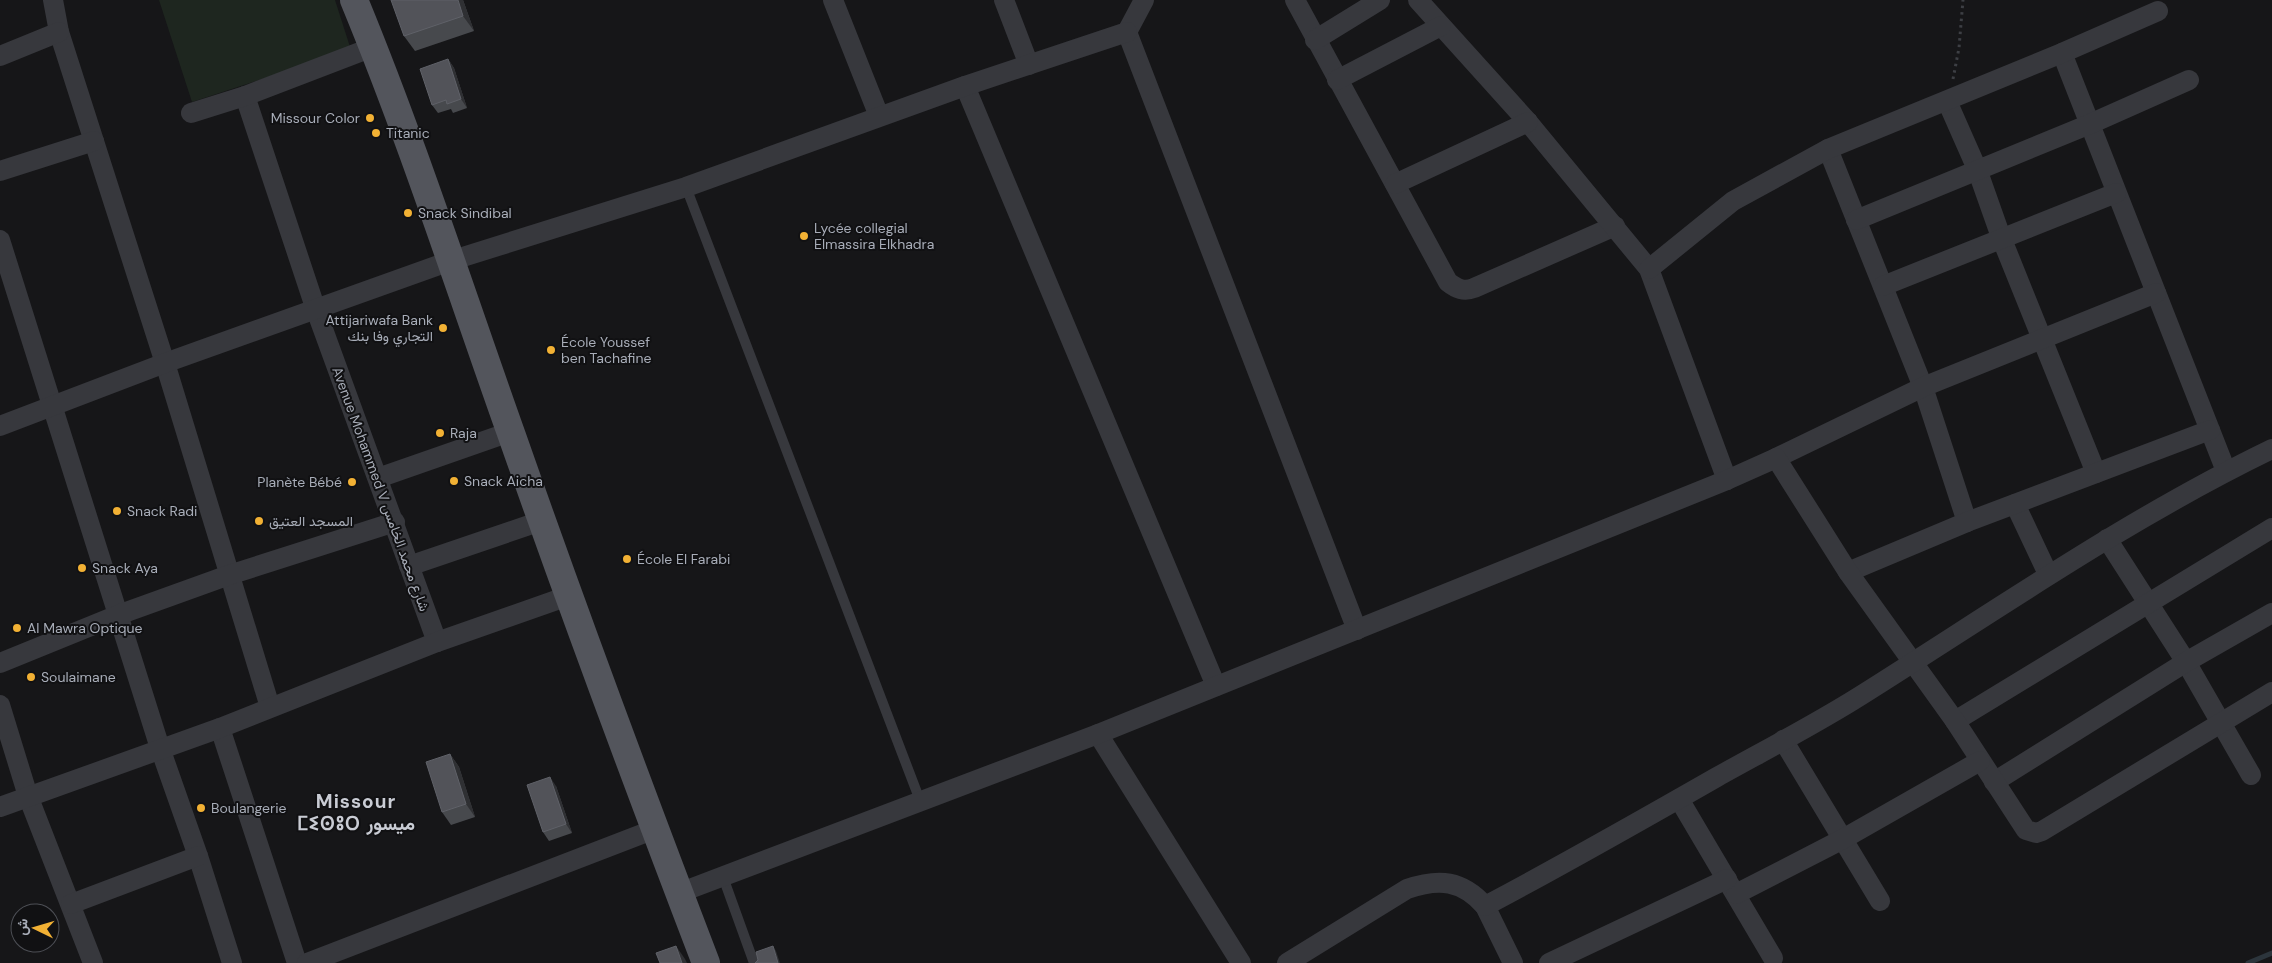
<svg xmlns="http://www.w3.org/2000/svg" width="2272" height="963" font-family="'DM Sans',Vazirmatn,'Noto Sans Tifinagh',sans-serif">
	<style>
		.green { fill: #1e261f }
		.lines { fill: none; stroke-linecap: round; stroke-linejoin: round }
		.stream { stroke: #2c353c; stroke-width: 5 }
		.path { stroke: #3d3f44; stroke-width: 3; stroke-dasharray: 2.5 4; stroke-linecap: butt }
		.lane { stroke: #37383d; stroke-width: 10 }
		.street { stroke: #37383d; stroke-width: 20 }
		.primary { stroke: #53555c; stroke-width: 28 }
		.wall { fill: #47494d }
		.shaded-wall { fill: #2f3033 }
		.building { fill: #525359; stroke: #5f6168 }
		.poi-dot { fill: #f2b134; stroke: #111113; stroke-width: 2 }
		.labels { text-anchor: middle; stroke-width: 4; stroke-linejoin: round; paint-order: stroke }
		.poi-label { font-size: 14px; fill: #a8adb8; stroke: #111113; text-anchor: start }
		.street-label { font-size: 14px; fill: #a8adb8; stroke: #111113 }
		.district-label { font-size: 19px; font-weight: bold; letter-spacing: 1px; fill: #c9ccd4; stroke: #111113 }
	</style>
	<rect width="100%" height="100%" fill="#161618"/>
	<path class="green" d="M159,0H335L351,50L192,102Z"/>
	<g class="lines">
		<path class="stream" d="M2248,963L2272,953"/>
		<path class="path" d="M1953,79L1959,48L1963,0"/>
		<g class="lane">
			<path d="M686,187L921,803"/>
			<path d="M723,877L754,963"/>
		</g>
		<g class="street">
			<path d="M53,0L59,32L165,363L270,707"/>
			<path d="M833,0L879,116"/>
			<path d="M1004,0L1029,65"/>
			<path d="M1144,0L1127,32L1357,630"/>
			<path d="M1295,0L1448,282C1457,289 1464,292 1474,288L1615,226"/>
			<path d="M1418,0L1528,122L1649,269L1727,480"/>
			<path d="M1315,40L1380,0"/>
			<path d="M2062,53L2226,471"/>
			<path d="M0,56L59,32"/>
			<path d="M1337,80L1441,26"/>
			<path d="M965,86L1216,686"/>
			<path d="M245,96L316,310L437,642"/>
			<path d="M1947,101L1977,169L2001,237L2096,473"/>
			<path d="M191,113L245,96L373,47"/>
			<path d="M1828,149L1923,387L1967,522"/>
			<path d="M0,171L94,141"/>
			<path d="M1395,184L1528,122"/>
			<path d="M1856,220L2090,124L2189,80"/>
			<path d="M0,240L160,748L198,856L232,963"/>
			<path d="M1649,269L1733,201L1828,149L2062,53L2158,11"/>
			<path d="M1883,286L2116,193"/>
			<path d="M0,426L165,363L450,261L686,187L965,86L1127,32"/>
			<path d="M1776,458L1923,387L2156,293"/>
			<path d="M378,478L510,432"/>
			<path d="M2015,504L2048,574"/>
			<path d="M2107,539L2186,662L2251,775"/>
			<path d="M409,566L541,521"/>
			<path d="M1848,572L1967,522L2210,430"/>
			<path d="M0,663L118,615L229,575L395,522"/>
			<path d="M0,705L28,796L93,963"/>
			<path d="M1955,721L2272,528"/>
			<path d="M220,728L297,963"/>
			<path d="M1098,734L1241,963"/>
			<path d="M1783,740L1880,901"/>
			<path d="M1994,782L2186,662L2272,613"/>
			<path d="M1679,799L1773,958"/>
			<path d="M0,807L220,728L437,642L568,596"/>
			<path d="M679,893L1098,734L1727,480L1776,458L1848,572L1955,721L2026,830L2036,833L2042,831L2272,692"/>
			<path d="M1736,894L1843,839L1980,761"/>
			<path d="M71,904L198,856"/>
			<path d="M1485,906L1513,963"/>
			<path d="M307,963L655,829"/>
			<path d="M1287,963L1407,889C1439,878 1462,880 1485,906C1563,865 1640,821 1717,777C1762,752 1808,728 1852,701C1991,614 2125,520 2272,449"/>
			<path d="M1549,963L1727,879"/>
		</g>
		<path class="primary" d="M354,0C413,143 460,290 512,436C574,613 639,788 706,963"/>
	</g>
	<g class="wall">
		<path d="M463,0L474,31L415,51L404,36Z"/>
		<path d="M448,59L454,68L467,108L453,113L451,109L438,113L432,105Z"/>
		<path d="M450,754L459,767L475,817L451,825L442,812Z"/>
		<path d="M556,786L572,833L549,841L543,832Z"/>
	</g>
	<g class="shaded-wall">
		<path d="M458,0H463L474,31L463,16Z"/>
		<path d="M448,59L454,68L467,108L461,99Z"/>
		<path d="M450,754L459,767L475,817L466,804Z"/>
		<path d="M550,777L556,786L572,833L566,824Z"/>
		<path d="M676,946L685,959L687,963H682Z"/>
		<path d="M773,946L776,951L780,963H778Z"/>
	</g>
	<g class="building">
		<path d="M391,0H458L463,16L404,36Z"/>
		<path d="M448,59L461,99L447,104L446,100L432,105L420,69Z"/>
		<path d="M450,754L466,804L442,812L426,762Z"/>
		<path d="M550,777L566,824L543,832L527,785Z"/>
		<path d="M676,946L682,963H660L656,953Z"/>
		<path d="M773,946L778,963H755L758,960L756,952Z"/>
	</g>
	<g class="poi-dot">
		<circle cx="370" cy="118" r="5"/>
		<circle cx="376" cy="133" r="5"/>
		<circle cx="408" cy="213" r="5"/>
		<circle cx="804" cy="236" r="5"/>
		<circle cx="443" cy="328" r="5"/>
		<circle cx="551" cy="350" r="5"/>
		<circle cx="440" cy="433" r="5"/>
		<circle cx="454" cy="481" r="5"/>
		<circle cx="352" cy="482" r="5"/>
		<circle cx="117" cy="511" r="5"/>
		<circle cx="259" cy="521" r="5"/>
		<circle cx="627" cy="559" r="5"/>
		<circle cx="82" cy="568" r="5"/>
		<circle cx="17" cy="628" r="5"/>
		<circle cx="31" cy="677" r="5"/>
		<circle cx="201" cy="808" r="5"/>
	</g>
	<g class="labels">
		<g class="poi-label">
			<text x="360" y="123" text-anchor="end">Missour Color</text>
			<text x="386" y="138">Titanic</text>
			<text x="418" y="218">Snack Sindibal</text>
			<text x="814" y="233">Lycée collegial<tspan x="814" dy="16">Elmassira Elkhadra</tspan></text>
			<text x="433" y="325" text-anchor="end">Attijariwafa Bank<tspan x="433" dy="16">التجاري وفا بنك</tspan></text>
			<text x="561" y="347">École Youssef<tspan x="561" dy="16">ben Tachafine</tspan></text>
			<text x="450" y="438">Raja</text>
			<text x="464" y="486">Snack Aicha</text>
			<text x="342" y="487" text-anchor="end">Planète Bébé</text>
			<text x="127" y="516">Snack Radi</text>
			<text x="269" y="526">المسجد العتيق</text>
			<text x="637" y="564">École El Farabi</text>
			<text x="92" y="573">Snack Aya</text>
			<text x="27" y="633">Al Mawra Optique</text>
			<text x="41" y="682">Soulaimane</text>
			<text x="211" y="813">Boulangerie</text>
		</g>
		<g class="street-label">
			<text transform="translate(381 489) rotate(70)" y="5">Avenue Mohammed V شارع محمد الخامس</text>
		</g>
		<g class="district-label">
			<text x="356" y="808">Missour<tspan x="356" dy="22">ⵎⵉⵙⵓⵔ ميسور</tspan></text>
		</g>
	</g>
	<g transform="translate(35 928) rotate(275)"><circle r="24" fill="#111113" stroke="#4d4f55"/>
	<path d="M0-4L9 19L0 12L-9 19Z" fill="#f2b134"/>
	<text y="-8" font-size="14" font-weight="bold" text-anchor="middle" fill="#a8adb8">ش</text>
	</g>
</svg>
